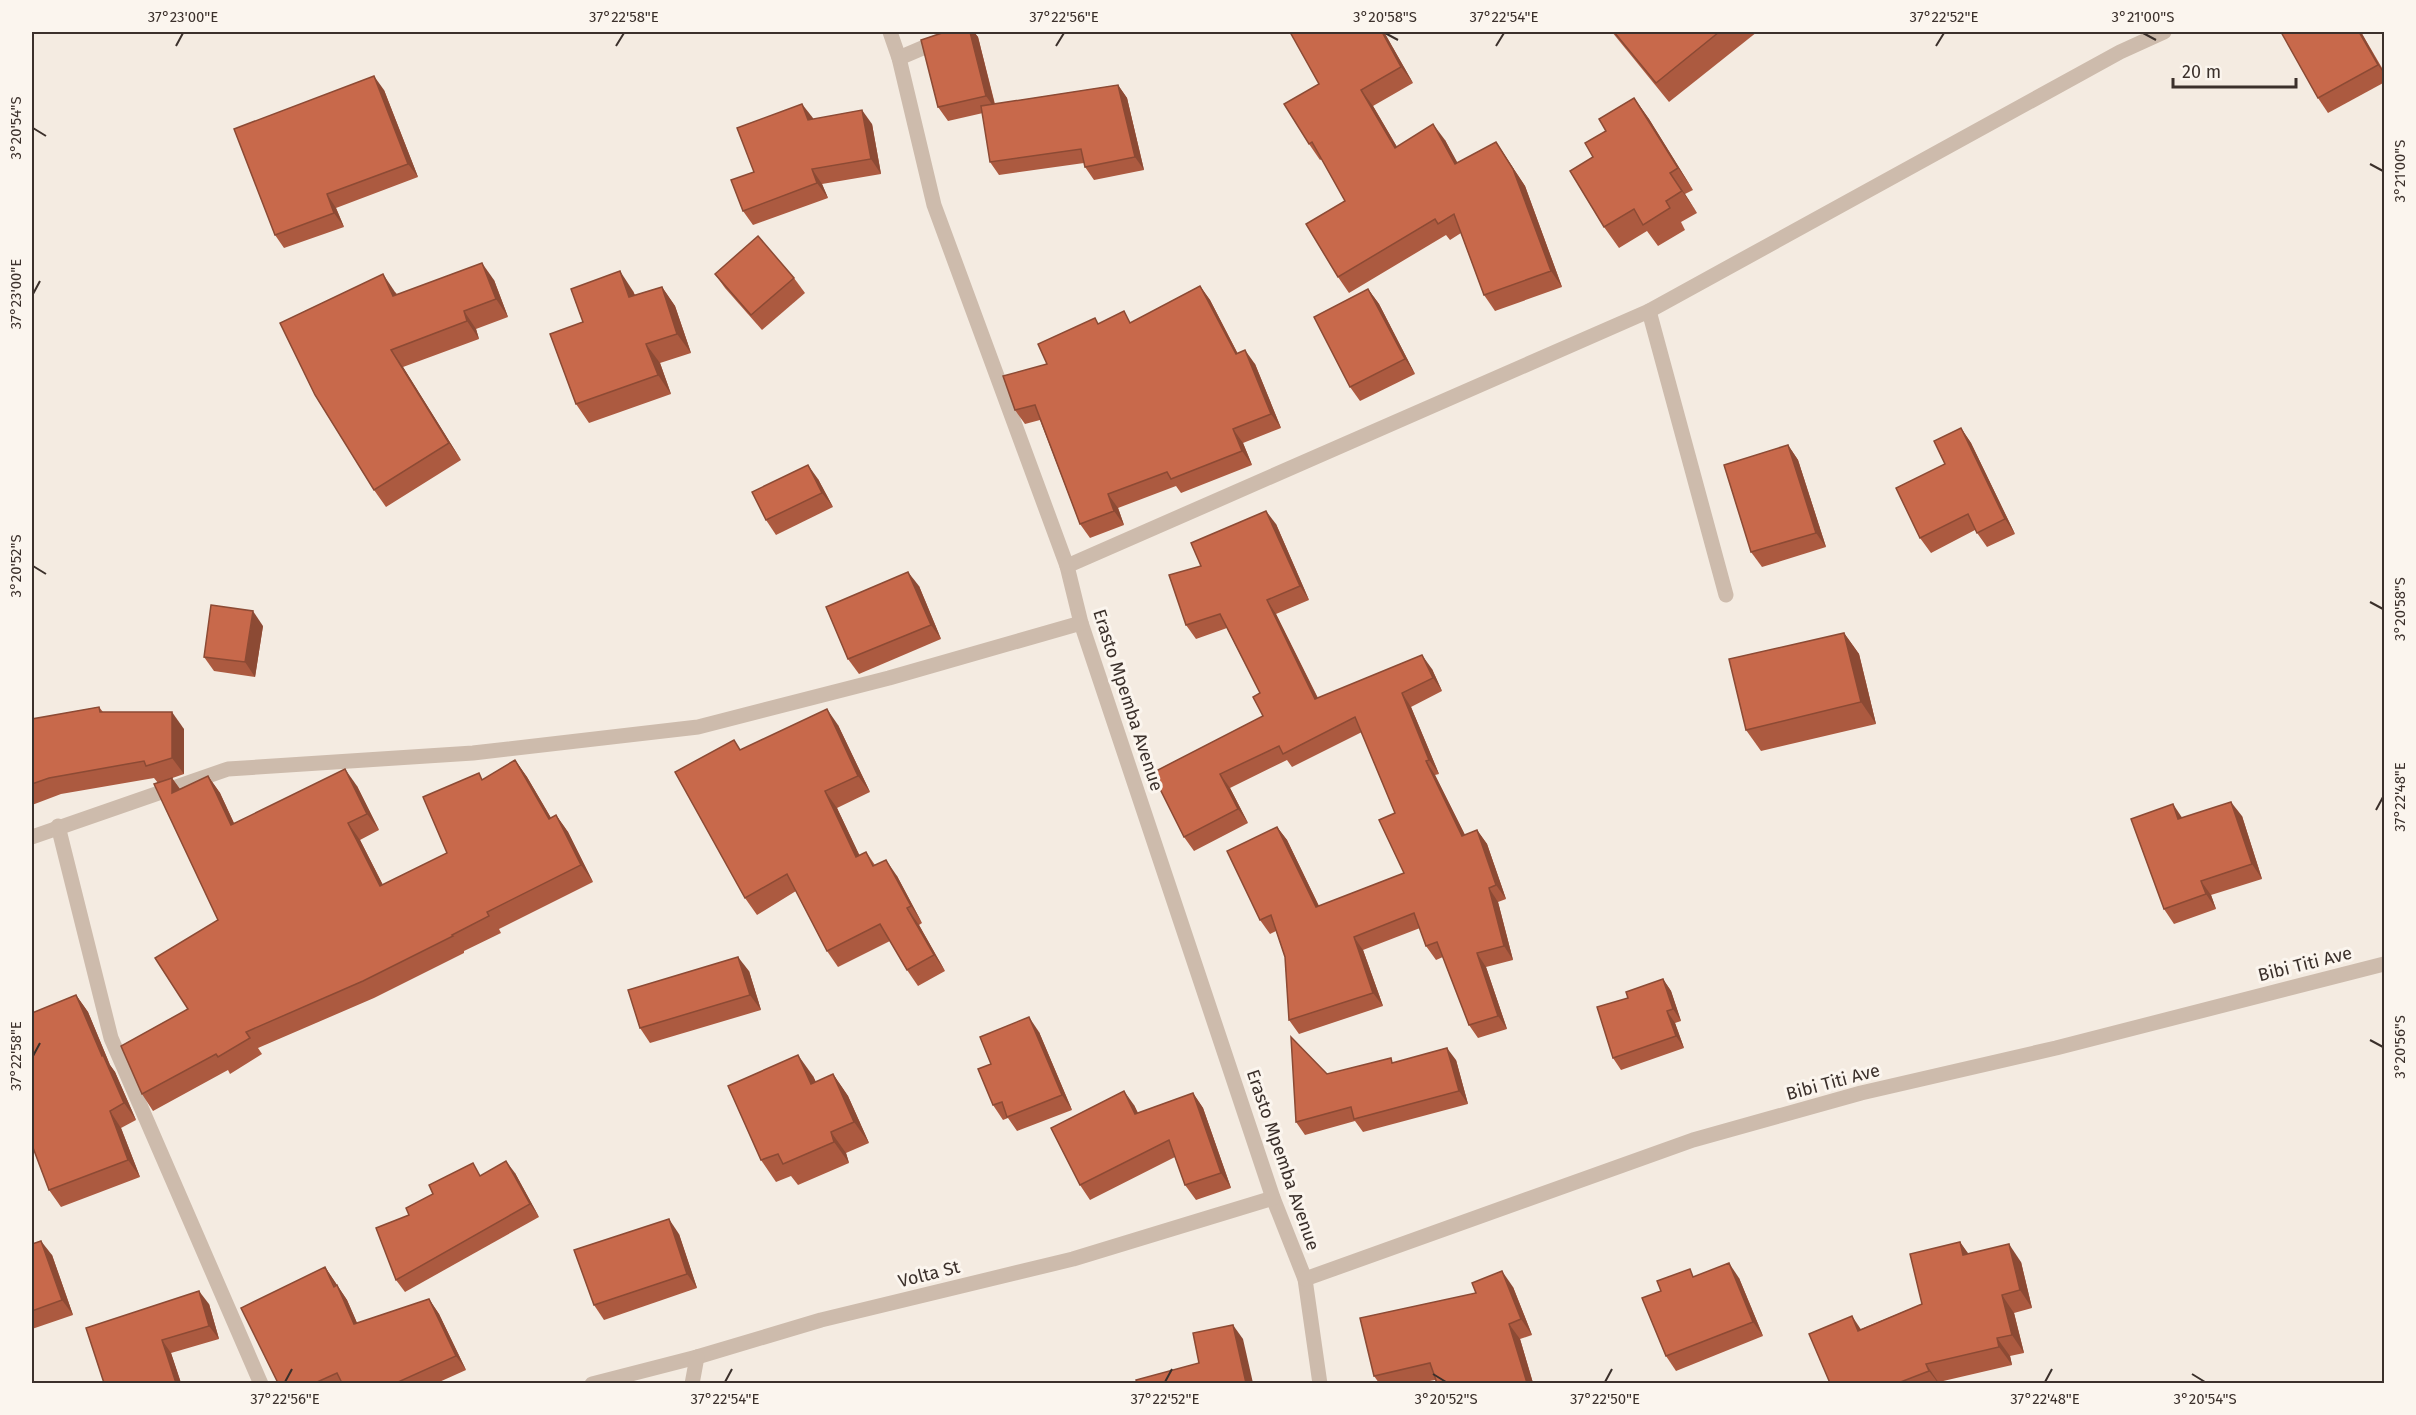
<svg xmlns="http://www.w3.org/2000/svg" width="2416" height="1415" font-family="'Fira Sans',sans-serif">
	<style>
		.lines { fill: none; stroke-linecap: round; stroke-linejoin: round }
		.minor { stroke: #cdbbac; stroke-width: 15 }
		.wall { fill: #ac5a40 }
		.shaded-wall { fill: #8c4a34 }
		.building { fill: #c8694b; stroke: #8c4a34; stroke-width: 1.5 }
		.ticks { fill: none; stroke: #3b302b; stroke-width: 2 }
		.labels { text-anchor: middle; stroke-width: 6; stroke-linejoin: round; paint-order: stroke }
		.street-label { font-size: 18px; fill: #3b302b; stroke: #fbf5ee }
		.neatline { fill: none; stroke: #3b302b; stroke-width: 2 }
		.ticks-label { font-size: 15px; text-anchor: middle; fill: #3b302b }
	</style>
	<rect width="100%" height="100%" fill="#f4ebe1"/>
	<g class="lines">
		<g class="minor">
			<path d="M890,32L899,58L934,205L1067,566L1081,623L1273,1198L1305,1279L1320,1384"/>
			<path d="M899,58L960,32"/>
			<path d="M1649,311L1726,595"/>
			<path d="M1067,566L1649,311L2120,52L2164,32"/>
			<path d="M58,826L111,1038L261,1384"/>
			<path d="M32,837L228,769L473,753L698,727L889,678L1081,623"/>
			<path d="M1305,1279L1693,1140L1861,1093L2056,1048L2384,964"/>
			<path d="M592,1384L697,1357L821,1320L1073,1259L1273,1198"/>
			<path d="M692,1384L697,1357"/>
		</g>
	</g>
	<g class="wall">
		<path d="M945,32H974L978,37L995,104L1118,85L1127,98L1144,170L1094,180L1085,167L1084,163L999,175L990,162L983,113L948,121L938,107Z"/>
		<path d="M1384,32L1413,83L1373,106L1397,147L1445,140L1457,163L1496,142L1525,186L1562,287L1495,311L1484,295L1461,233L1450,240L1446,235L1349,293L1338,277L1345,201L1322,159L1320,160L1309,144L1319,84Z"/>
		<path d="M1612,32H1757L1669,102Z"/>
		<path d="M2361,32L2385,73V82L2328,113L2318,98Z"/>
		<path d="M384,90L418,177L336,208L344,227L284,248L275,235Z"/>
		<path d="M1634,98L1649,119L1693,190L1685,194L1697,213L1681,222L1685,230L1658,246L1647,231L1619,248L1604,227L1593,157L1606,131Z"/>
		<path d="M813,119L872,124L881,174L822,184L828,198L753,225L743,211L754,172Z"/>
		<path d="M715,274L794,278L805,293L762,330L725,288Z"/>
		<path d="M494,280L508,317L476,329L479,339L403,367L461,460L386,507L374,490L395,292L397,294Z"/>
		<path d="M1200,286L1210,300L1238,354L1255,364L1281,428L1243,443L1252,465L1181,493L1176,486L1118,508L1124,525L1090,538L1080,524L1040,420L1025,424L1015,410L1047,364L1099,324L1132,322Z"/>
		<path d="M662,287L675,306L691,353L660,363L671,394L589,423L576,404L633,291L635,295Z"/>
		<path d="M1368,289L1379,304L1415,374L1360,401L1350,387Z"/>
		<path d="M1961,428L1971,443L2015,534L1987,547L1975,530L1931,553L1920,538L1945,464Z"/>
		<path d="M1788,445L1798,460L1826,547L1762,567L1751,552Z"/>
		<path d="M818,479L833,507L776,535L766,520Z"/>
		<path d="M1276,524L1309,600L1276,614L1318,698L1432,669L1442,691L1411,707L1439,774L1435,775L1465,835L1477,830L1487,844L1506,899L1498,902L1513,960L1486,967L1507,1029L1478,1038L1469,1025L1443,957L1436,960L1426,946L1420,928L1363,950L1383,1006L1299,1034L1289,1020L1285,957L1276,931L1270,934L1260,920L1277,827L1287,840L1319,906L1404,873L1395,813L1362,732L1292,767L1287,760L1230,788L1248,823L1194,851L1184,837L1152,773L1263,716L1260,693L1227,628L1196,639L1186,625Z"/>
		<path d="M919,586L941,639L859,674L848,659Z"/>
		<path d="M263,626L255,677L214,671L204,657Z"/>
		<path d="M1844,633L1859,654L1876,724L1761,751L1746,730Z"/>
		<path d="M99,707L103,712L184,729V774L158,783L154,778L61,794L32,805V719Z"/>
		<path d="M838,725L870,792L837,808L859,855L866,852L875,865L897,876L922,923L919,925L945,971L918,986L907,970L890,941L838,967L827,951L796,891L757,915L745,898L741,750Z"/>
		<path d="M515,760L527,777L551,818L556,815L568,832L593,882L499,929L501,933L464,951V953L374,998L258,1048L262,1054L230,1074L228,1070L153,1111L142,1094L188,1009L218,920L172,778L180,789L208,776L220,793L234,823L357,786L379,830L360,840L383,885L447,853L484,779Z"/>
		<path d="M2242,816L2262,879L2211,895L2216,909L2174,924L2164,909L2182,818Z"/>
		<path d="M749,971L761,1010L650,1043L640,1028Z"/>
		<path d="M1663,979L1671,991L1681,1021L1675,1023L1684,1048L1621,1070L1613,1058Z"/>
		<path d="M76,995L88,1012L110,1065L115,1072L136,1120L121,1128L140,1177L61,1207L49,1190Z"/>
		<path d="M1039,1032L1072,1110L1017,1131L1008,1118L1003,1120L993,1105L991,1064Z"/>
		<path d="M1456,1060L1468,1104L1363,1132L1355,1121L1305,1135L1296,1122L1327,1074L1394,1063Z"/>
		<path d="M833,1074L848,1096L869,1143L846,1153L849,1163L798,1185L791,1176L776,1182L761,1160L813,1076L816,1082Z"/>
		<path d="M1193,1093L1203,1108L1231,1188L1196,1200L1185,1185L1175,1157L1090,1200L1080,1185L1134,1105L1138,1113Z"/>
		<path d="M515,1173L539,1217L405,1292L396,1280L482,1175Z"/>
		<path d="M679,1234L697,1288L604,1320L594,1305Z"/>
		<path d="M1960,1242L1968,1254L2021,1262L2032,1308L2014,1313L2024,1353L2010,1356L2012,1365L1939,1382V1383H1830L1861,1329L1922,1304Z"/>
		<path d="M32,1244L52,1255L73,1315L32,1329Z"/>
		<path d="M325,1267L347,1300L357,1323L429,1299L439,1314L466,1370L437,1383H278Z"/>
		<path d="M1695,1276L1739,1278L1763,1336L1676,1371L1666,1356Z"/>
		<path d="M1513,1287L1532,1335L1520,1339L1533,1383H1437L1435,1380L1419,1383H1379L1374,1376Z"/>
		<path d="M209,1304L219,1339L171,1353L181,1383H104Z"/>
	</g>
	<g class="shaded-wall">
		<path d="M970,32H974L978,37L996,110L986,96Z"/>
		<path d="M1382,32H1384L1413,83L1401,67Z"/>
		<path d="M2359,32H2361L2385,75L2378,65Z"/>
		<path d="M374,76L384,90L418,177L408,164Z"/>
		<path d="M1118,85L1127,98L1144,170L1135,157Z"/>
		<path d="M1361,90L1373,106L1407,164L1395,148Z"/>
		<path d="M1634,98L1649,119L1693,190L1678,168Z"/>
		<path d="M802,104L813,118L819,134L808,120Z"/>
		<path d="M862,110L872,124L881,174L871,159Z"/>
		<path d="M1433,124L1445,140L1467,180L1455,164Z"/>
		<path d="M1496,142L1525,186L1562,287L1551,271Z"/>
		<path d="M812,169L822,184L828,198L817,183Z"/>
		<path d="M1670,173L1685,194L1697,213L1682,191Z"/>
		<path d="M327,194L336,208L344,227L334,213Z"/>
		<path d="M482,263L494,280L508,317L496,299Z"/>
		<path d="M620,271L633,291L643,316L629,297Z"/>
		<path d="M383,274L395,292L405,313L393,296Z"/>
		<path d="M1200,286L1210,300L1245,368L1236,354Z"/>
		<path d="M662,287L675,306L691,353L677,334Z"/>
		<path d="M1368,289L1379,304L1415,374L1405,359Z"/>
		<path d="M464,311L476,329L479,339L467,321Z"/>
		<path d="M646,344L660,363L671,394L658,375Z"/>
		<path d="M391,350L403,367L461,460L449,443Z"/>
		<path d="M1245,350L1255,364L1281,428L1271,414Z"/>
		<path d="M1961,428L1971,443L2015,534L2005,519Z"/>
		<path d="M1233,429L1243,443L1252,465L1242,451Z"/>
		<path d="M1788,445L1798,460L1826,547L1816,533Z"/>
		<path d="M808,465L818,479L833,507L822,493Z"/>
		<path d="M1108,494L1118,508L1124,525L1114,511Z"/>
		<path d="M1266,511L1276,524L1309,600L1300,586Z"/>
		<path d="M908,572L919,586L941,639L931,625Z"/>
		<path d="M1267,600L1276,614L1325,713L1315,699Z"/>
		<path d="M253,611L263,626L255,677L245,662Z"/>
		<path d="M1844,633L1859,654L1876,724L1861,702Z"/>
		<path d="M1422,655L1432,669L1442,691L1433,678Z"/>
		<path d="M1402,693L1411,707L1439,774L1429,760Z"/>
		<path d="M827,709L838,725L870,792L858,776Z"/>
		<path d="M172,712L184,729V774L172,758Z"/>
		<path d="M515,760L527,777L561,835L549,819Z"/>
		<path d="M1426,761L1435,775L1472,849L1462,836Z"/>
		<path d="M345,769L357,786L379,830L367,814Z"/>
		<path d="M1220,774L1230,788L1248,823L1238,809Z"/>
		<path d="M208,776L220,793L242,841L231,825Z"/>
		<path d="M172,778L184,795L172,793Z"/>
		<path d="M825,791L837,808L868,873L856,857Z"/>
		<path d="M2231,802L2242,816L2262,879L2252,864Z"/>
		<path d="M2173,804L2183,819H2178Z"/>
		<path d="M556,815L568,832L593,882L581,865Z"/>
		<path d="M348,823L360,840L392,903L380,886Z"/>
		<path d="M1277,827L1287,840L1326,921L1316,907Z"/>
		<path d="M1477,830L1487,844L1506,899L1496,885Z"/>
		<path d="M886,860L897,876L922,923L911,906Z"/>
		<path d="M2201,881L2211,895L2216,909L2206,894Z"/>
		<path d="M1489,888L1498,902L1513,960L1504,946Z"/>
		<path d="M907,908L919,925L945,971L934,955Z"/>
		<path d="M1354,937L1363,950L1383,1006L1373,993Z"/>
		<path d="M1477,953L1486,967L1507,1029L1498,1016Z"/>
		<path d="M738,957L749,971L761,1010L750,995Z"/>
		<path d="M1663,979L1671,991L1681,1021L1673,1009Z"/>
		<path d="M76,995L88,1012L110,1065L115,1072L136,1120L124,1103L102,1056Z"/>
		<path d="M1667,1011L1675,1023L1684,1048L1676,1036Z"/>
		<path d="M1029,1017L1039,1032L1072,1110L1062,1095Z"/>
		<path d="M1447,1048L1456,1060L1468,1104L1459,1091Z"/>
		<path d="M798,1055L813,1076L826,1105L811,1084Z"/>
		<path d="M833,1074L848,1096L869,1143L854,1122Z"/>
		<path d="M1124,1091L1134,1105L1145,1128L1135,1114Z"/>
		<path d="M1193,1093L1203,1108L1231,1188L1221,1173Z"/>
		<path d="M110,1111L121,1128L140,1177L128,1160Z"/>
		<path d="M831,1132L846,1153L849,1163L834,1142Z"/>
		<path d="M506,1161L515,1173L539,1217L530,1204Z"/>
		<path d="M669,1219L679,1234L697,1288L687,1274Z"/>
		<path d="M41,1241L52,1255L73,1315L62,1300Z"/>
		<path d="M1960,1242L1973,1260L1963,1255Z"/>
		<path d="M2009,1244L2021,1262L2032,1308L2020,1290Z"/>
		<path d="M1729,1263L1739,1278L1763,1336L1753,1322Z"/>
		<path d="M325,1267L347,1300L364,1339L354,1324Z"/>
		<path d="M1502,1271L1513,1287L1532,1335L1521,1319Z"/>
		<path d="M199,1291L209,1304L219,1339L209,1326Z"/>
		<path d="M2002,1295L2014,1313L2024,1353L2012,1335Z"/>
		<path d="M429,1299L439,1314L466,1370L456,1356Z"/>
		<path d="M1852,1316L1864,1334L1858,1331Z"/>
		<path d="M1509,1324L1520,1339L1533,1383H1527Z"/>
		<path d="M1233,1325L1243,1339L1253,1383H1246Z"/>
		<path d="M1997,1338L2010,1356L2012,1365L1999,1347Z"/>
		<path d="M162,1340L171,1353L181,1383H176Z"/>
		<path d="M1926,1364L1939,1383H1938L1929,1371Z"/>
	</g>
	<g class="building">
		<path d="M945,32H970L986,96L938,107L921,40Z"/>
		<path d="M1290,32H1382L1401,67L1361,90L1395,148L1433,124L1455,164L1496,142L1513,169L1551,271L1484,295L1454,214L1438,224L1435,219L1338,277L1306,224L1345,201L1312,142L1309,144L1284,104L1319,84Z"/>
		<path d="M1614,32H1719L1656,83Z"/>
		<path d="M2281,32H2359L2378,65L2318,98Z"/>
		<path d="M374,76L408,164L327,194L334,213L275,235L234,129Z"/>
		<path d="M1118,85L1135,157L1085,167L1081,149L990,162L981,106Z"/>
		<path d="M1634,98L1678,168L1670,173L1682,191L1666,201L1670,208L1643,225L1634,209L1604,227L1570,171L1593,157L1585,143L1606,131L1599,119Z"/>
		<path d="M802,104L808,120L862,110L871,159L812,169L817,183L743,211L731,180L754,172L737,128Z"/>
		<path d="M758,236L794,278L751,315L715,274Z"/>
		<path d="M482,263L496,299L464,311L467,321L391,350L449,443L374,490L315,395L280,323L383,274L393,296Z"/>
		<path d="M620,271L629,297L662,287L677,334L646,344L658,375L576,404L550,334L583,322L571,289Z"/>
		<path d="M1200,286L1236,354L1245,350L1271,414L1233,429L1242,451L1171,479L1167,472L1108,494L1114,511L1080,524L1035,405L1015,410L1003,376L1047,364L1038,344L1095,318L1098,324L1124,311L1130,323Z"/>
		<path d="M1368,289L1405,359L1350,387L1314,317Z"/>
		<path d="M1961,428L2005,519L1977,533L1968,514L1920,538L1896,488L1945,464L1934,441Z"/>
		<path d="M1788,445L1816,533L1751,552L1724,465Z"/>
		<path d="M808,465L822,493L766,520L752,492Z"/>
		<path d="M1266,511L1300,586L1267,600L1315,699L1422,655L1433,678L1402,693L1429,760L1426,761L1462,836L1477,830L1496,885L1489,888L1504,946L1477,953L1498,1016L1469,1025L1437,942L1426,946L1414,913L1354,937L1373,993L1289,1020L1285,957L1271,915L1260,920L1227,851L1277,827L1316,907L1404,873L1379,820L1395,813L1355,717L1283,754L1279,746L1220,774L1238,809L1184,837L1152,773L1263,716L1253,697L1260,693L1220,614L1186,625L1169,575L1201,566L1191,543Z"/>
		<path d="M908,572L931,625L848,659L826,607Z"/>
		<path d="M211,605L253,611L245,662L204,657Z"/>
		<path d="M1844,633L1861,702L1746,730L1729,659Z"/>
		<path d="M99,707L100,712H172V758L146,766L144,761L49,778L32,784V719Z"/>
		<path d="M827,709L858,776L825,791L856,857L866,852L873,866L886,860L911,906L907,908L934,955L907,970L880,924L827,951L787,874L745,898L675,772L734,740L740,750Z"/>
		<path d="M515,760L549,819L556,815L581,865L487,912L489,916L452,935L453,936L363,981L246,1032L250,1038L218,1057L216,1054L142,1094L121,1046L188,1009L155,958L218,920L154,784L172,778V793L208,776L231,825L345,769L367,814L348,823L380,886L447,853L423,797L479,773L482,780Z"/>
		<path d="M2231,802L2252,864L2201,881L2206,894L2164,909L2131,819L2173,804L2178,819Z"/>
		<path d="M738,957L750,995L640,1028L628,990Z"/>
		<path d="M1663,979L1673,1009L1667,1011L1676,1036L1613,1058L1597,1007L1628,998L1626,992Z"/>
		<path d="M76,995L102,1056L103,1055L124,1103L110,1111L128,1160L49,1190L32,1145V1013Z"/>
		<path d="M1029,1017L1062,1095L1007,1117L1002,1102L993,1105L978,1069L991,1064L980,1037Z"/>
		<path d="M1291,1037L1327,1074L1391,1058L1392,1063L1447,1048L1459,1091L1354,1119L1351,1107L1296,1122Z"/>
		<path d="M798,1055L811,1084L833,1074L854,1122L831,1132L834,1142L783,1164L778,1154L761,1160L728,1086Z"/>
		<path d="M1124,1091L1135,1114L1193,1093L1221,1173L1185,1185L1169,1140L1080,1185L1051,1128Z"/>
		<path d="M506,1161L530,1204L396,1280L376,1228L409,1215L406,1208L433,1194L429,1185L473,1163L480,1176Z"/>
		<path d="M669,1219L687,1274L594,1305L574,1250Z"/>
		<path d="M41,1241L62,1300L32,1311V1244Z"/>
		<path d="M1960,1242L1963,1255L2009,1244L2020,1290L2002,1295L2012,1335L1997,1338L1999,1347L1926,1364L1929,1371L1898,1383H1830L1809,1334L1852,1316L1858,1331L1922,1304L1910,1254Z"/>
		<path d="M1729,1263L1753,1322L1666,1356L1642,1298L1661,1291L1657,1281L1690,1269L1693,1277Z"/>
		<path d="M325,1267L334,1287L337,1285L354,1324L429,1299L456,1356L396,1383H342L337,1373L315,1383H278L241,1308Z"/>
		<path d="M1502,1271L1521,1319L1509,1324L1527,1383H1437L1430,1363L1374,1376L1360,1318L1476,1293L1472,1283Z"/>
		<path d="M199,1291L209,1326L162,1340L176,1383H104L86,1328Z"/>
		<path d="M1233,1325L1246,1383H1135H1137L1136,1380L1199,1363L1193,1333Z"/>
	</g>
	<path class="ticks" d="M1385,33L1398,40M2143,33L2156,40M176,46L183,33M616,46L624,33M1056,46L1064,33M1496,46L1504,33M1936,46L1944,33M33,128L46,136M2370,164L2383,171M33,294L40,281M33,566L46,574M2370,602L2383,609M2376,810L2383,797M2370,1040L2383,1047M33,1056L40,1043M1433,1374L1446,1382M2192,1374L2205,1382M285,1382L292,1369M725,1382L732,1369M1165,1382L1172,1369M1605,1382L1612,1369M2045,1382L2052,1369"/>
	<g class="labels">
		<g class="street-label">
			<text transform="translate(1128 700) rotate(72)" y="6">Erasto Mpemba Avenue</text>
			<text transform="translate(2305 964) rotate(-14)" y="6">Bibi Titi Ave</text>
			<text transform="translate(1833 1082) rotate(-15)" y="6">Bibi Titi Ave</text>
			<text transform="translate(1283 1160) rotate(71)" y="6">Erasto Mpemba Avenue</text>
			<text transform="translate(929 1274) rotate(-14)" y="6">Volta St</text>
		</g>
	</g>
	<rect width="2416" height="1415" fill="none" stroke="#fbf5ee" stroke-width="66"/>
	<path d="M2173 78v9h123v-9" fill="none" stroke="#3b302b" stroke-width="3"/>
	<text x="2182" y="78" font-size="18" fill="#3b302b" stroke="#fbf5ee" stroke-width="4.5" paint-order="stroke">20 m</text>
	<rect x="33" y="33" width="2350" height="1349" class="neatline"/>
	<g class="ticks-label">
		<text x="183" y="22">37°23'00"E</text>
		<text x="624" y="22">37°22'58"E</text>
		<text x="1064" y="22">37°22'56"E</text>
		<text x="1385" y="22">3°20'58"S</text>
		<text x="1504" y="22">37°22'54"E</text>
		<text x="1944" y="22">37°22'52"E</text>
		<text x="2143" y="22">3°21'00"S</text>
		<text transform="translate(16 128) rotate(-90)" y="5">3°20'54"S</text>
		<text transform="translate(2400 171) rotate(-90)" y="5">3°21'00"S</text>
		<text transform="translate(16 294) rotate(-90)" y="5">37°23'00"E</text>
		<text transform="translate(16 566) rotate(-90)" y="5">3°20'52"S</text>
		<text transform="translate(2400 609) rotate(-90)" y="5">3°20'58"S</text>
		<text transform="translate(2400 797) rotate(-90)" y="5">37°22'48"E</text>
		<text transform="translate(2400 1047) rotate(-90)" y="5">3°20'56"S</text>
		<text transform="translate(16 1056) rotate(-90)" y="5">37°22'58"E</text>
		<text x="285" y="1404">37°22'56"E</text>
		<text x="725" y="1404">37°22'54"E</text>
		<text x="1165" y="1404">37°22'52"E</text>
		<text x="1446" y="1404">3°20'52"S</text>
		<text x="1605" y="1404">37°22'50"E</text>
		<text x="2045" y="1404">37°22'48"E</text>
		<text x="2205" y="1404">3°20'54"S</text>
	</g>
</svg>
